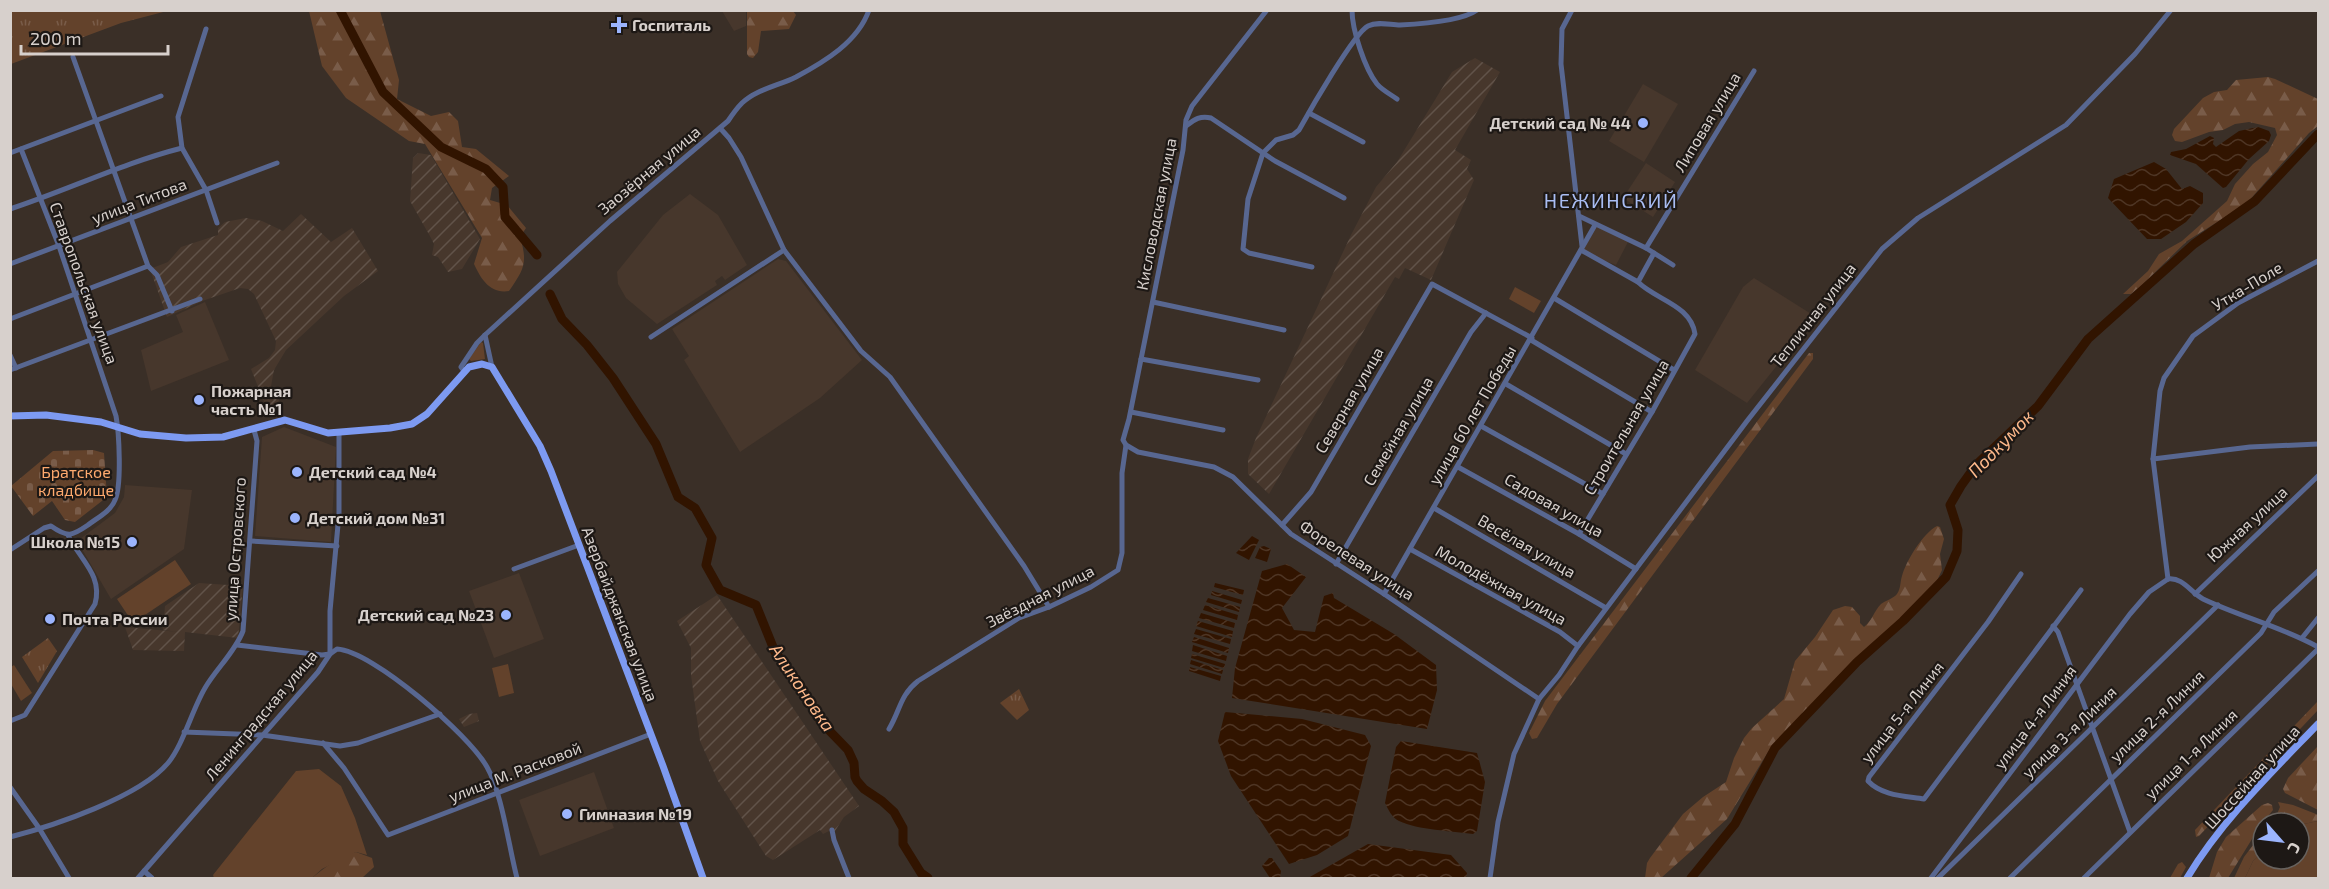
<svg xmlns="http://www.w3.org/2000/svg" width="2329" height="889" font-family="'Exo 2',sans-serif">
	<style>
		.built { fill: #47372c }
		.industrial { fill: url(#industrial-furrows) }
		.grass { fill: #63422b }
		.forest { fill: url(#forest-firs) }
		.cemetery { fill: url(#cemetery-stones) }
		.park { fill: url(#park-tufts) }
		.water { fill: url(#water-waves) }
		.lines { fill: none; stroke-linecap: round; stroke-linejoin: round }
		.river { stroke: #311400; stroke-width: 9 }
		.minor { stroke: #586791; stroke-width: 5 }
		.major { stroke: #7d9af1; stroke-width: 7 }
		.poi-dot { fill: #9bb4fd; stroke: #1d1815; stroke-width: 2 }
		.labels { text-anchor: middle; stroke-width: 4.5; stroke-linejoin: round; paint-order: stroke }
		.poi-label { font-size: 16px; font-weight: bold; fill: #d7d0cc; stroke: #1d1815; text-anchor: start }
		.street-label { font-size: 16px; fill: #d7d0cc; stroke: #1d1815 }
		.park-label { font-size: 16px; fill: #ffaa6e; stroke: #1d1815 }
		.water-label { font-size: 18px; font-style: italic; fill: #feb98b; stroke: #1d1815 }
		.quarter-label { font-size: 20px; letter-spacing: 1.5px; fill: #a9bdf3; stroke: #1d1815 }
	</style>
	<defs>
		<pattern id="industrial-furrows" width="10" height="10" patternUnits="userSpaceOnUse" patternTransform="scale(1.5)"><rect width="10" height="10" fill="#47372c"/><path d="M-1 1l2-2M0 10L10 0M9 11l2-2" fill="none" stroke="#615349"/></pattern>
		<pattern id="forest-firs" width="22" height="20" patternUnits="userSpaceOnUse" patternTransform="scale(1.5)"><rect width="22" height="20" fill="#63422b"/><path d="M5 1l3.5 6h-7zM16 11l3.5 6h-7z" fill="#795c49"/></pattern>
		<pattern id="cemetery-stones" width="16" height="16" patternUnits="userSpaceOnUse" patternTransform="scale(1.5)"><rect width="16" height="16" fill="#63422b"/><path d="M2 7V4a2 2 0 0 1 4 0v3zM10 15v-3a2 2 0 0 1 4 0v3z" fill="#795c49"/></pattern>
		<pattern id="park-tufts" width="24" height="20" patternUnits="userSpaceOnUse" patternTransform="scale(1.5)"><rect width="24" height="20" fill="#63422b"/><path d="M3 7l-1-3M5 7V3M7 7l1-3M15 17l-1-3M17 17v-4M19 17l1-3" fill="none" stroke="#795c49"/></pattern>
		<pattern id="water-waves" width="16" height="10" patternUnits="userSpaceOnUse" patternTransform="scale(1.5)"><rect width="16" height="10" fill="#311400"/><path d="M0 5q4-4 8 0t8 0" fill="none" stroke="#4e3524"/></pattern>
	</defs>
	<rect width="100%" height="100%" fill="#3a2f27"/>
	<g class="built">
		<path d="M722,11H746V26L734,31Z"/>
		<path d="M1643,84L1678,104L1644,162L1609,141Z"/>
		<path d="M1646,163L1675,182L1653,217L1623,198Z"/>
		<path d="M690,194L718,215L747,265L725,280L722,276L715,281L717,285L657,324L626,298L618,284L617,272L663,215Z"/>
		<path d="M1595,225L1629,240L1616,265L1587,254L1582,248Z"/>
		<path d="M778,259L786,261L862,360L820,398L740,452L684,360L689,356L672,329Z"/>
		<path d="M1754,278L1816,317L1747,403L1695,370L1743,287Z"/>
		<path d="M205,302L229,360L151,391L141,350L183,332L176,315Z"/>
		<path d="M284,427L336,447L331,542L255,536L262,437Z"/>
		<path d="M125,485L192,490L184,549L111,599L79,544L80,539L115,513L124,497Z"/>
		<path d="M519,573L544,639L494,658L469,591Z"/>
		<path d="M594,772L614,828L540,856L519,800Z"/>
	</g>
	<g class="industrial">
		<path d="M1475,58L1500,72L1455,150L1471,160L1467,169L1474,180L1431,280L1405,268L1399,279L1395,277L1269,494L1248,474V459L1256,438L1351,235L1376,187L1397,162L1452,72Z"/>
		<path d="M418,153L431,155L480,239L462,269L448,272L438,257L432,255L434,244L431,238L410,201L413,158Z"/>
		<path d="M301,214L331,242L352,228L378,271L344,296L286,350L274,370L271,386L283,408L269,414L251,369L269,358L275,350L276,341L254,294L248,289L240,288L205,300L167,317L150,269L168,262L181,247L218,235V228L225,222L246,218L262,221L283,231Z"/>
		<path d="M199,583L243,586L238,638L185,632L184,651L133,650L125,627L179,632L163,630L165,606Z"/>
		<path d="M717,595L859,806L844,817L835,831H829L823,834L820,830L773,860L766,856L718,781L700,741L691,675V648L677,621Z"/>
		<path d="M477,713L479,721L464,727L459,719L469,714Z"/>
	</g>
	<g class="grass">
		<path d="M1515,287L1541,301L1534,313L1509,299Z"/>
		<path d="M481,342L483,343L485,359L471,361L469,359Z"/>
		<path d="M175,560L191,584L133,623L117,599Z"/>
		<path d="M508,664L514,693L499,697L492,668Z"/>
		<path d="M14,665L32,693L21,701L11,684V667Z"/>
		<path d="M319,769L341,786L355,818L367,855L356,852L322,869L312,878H214L213,875L296,771Z"/>
		<path d="M2318,818V878H2245L2253,861L2263,852V859H2299V825L2318,821Z"/>
	</g>
	<g class="forest">
		<path d="M309,11H380L399,80L397,99L431,116L449,112L458,121L462,147L476,149L509,176L492,188L490,200L507,205L526,228L520,237C528,263 524,269 509,291C490,294 481,279 474,264L482,238L425,144L409,141L346,98L322,66Z"/>
		<path d="M747,11H793L796,15L789,29L761,31L758,52L753,58L749,57L747,54Z"/>
		<path d="M2268,77L2275,79L2318,99V126L2309,133L2246,204L2187,241L2142,285L2131,294H2123L2148,271L2159,254L2182,241L2227,201L2235,184L2253,164L2268,152L2277,135L2275,128L2249,122L2235,124L2223,130L2209,132L2182,142L2175,141L2172,135L2174,129L2203,98L2214,92L2227,90L2236,80Z"/>
		<path d="M1809,353H1813V359L1557,704L1537,738L1532,739L1529,733L1545,701Z"/>
		<path d="M1937,526L1940,527L1944,539L1940,554L1942,570L1933,589L1842,672L1829,692L1792,726L1768,752L1727,819L1661,878H1645L1647,863L1650,858L1683,814L1703,797L1726,782L1734,758L1744,738L1752,728L1784,699L1795,661L1815,637L1833,610L1845,606L1852,607L1860,616V623L1864,627C1872,621 1874,611 1881,604C1886,600 1893,599 1897,594C1901,588 1900,582 1902,576C1906,561 1923,533 1937,526Z"/>
		<path d="M2318,701V710L2199,836L2196,837L2195,830Z"/>
		<path d="M2318,746V810L2285,793L2283,789L2288,778Z"/>
		<path d="M2278,802L2293,805L2316,814L2318,816V821L2299,825V823H2269L2275,819L2280,807Z"/>
		<path d="M2268,803L2272,805L2273,810L2260,826L2228,878H2209L2217,852L2226,837L2262,805Z"/>
		<path d="M2263,832V852L2253,861L2245,878H2234L2244,857Z"/>
		<path d="M356,852L372,858L374,867L362,878H312C325,867 339,857 356,852Z"/>
		<path d="M2182,862L2186,867L2180,878H2170L2178,864Z"/>
	</g>
	<path class="cemetery" d="M93,450L104,453L107,497L75,522L65,520L52,501L33,516L11,486L53,451Z"/>
	<g class="park">
		<path d="M11,10H167V11L121,23L11,64Z"/>
		<path d="M48,638L57,651L38,683L22,657Z"/>
		<path d="M1019,689L1029,710L1017,720L1000,703Z"/>
	</g>
	<g class="water">
		<path d="M2258,127L2269,131L2271,135L2269,141L2249,159L2226,187L2223,188L2196,164L2170,155L2171,152L2186,149L2210,136L2214,138L2213,144L2216,147L2239,131Z"/>
		<path d="M2154,162L2166,169L2182,189L2190,186L2203,193V203L2186,222L2161,239H2147L2108,198L2114,179Z"/>
		<path d="M1252,536L1259,540L1249,560L1236,553Z"/>
		<path d="M1264,546L1271,549L1267,562L1255,558L1260,547Z"/>
		<path d="M1287,564L1306,577L1282,608L1294,630L1315,632L1324,596L1333,593L1334,598L1394,634L1436,665L1437,690L1427,729L1232,698L1235,668L1262,571Z"/>
		<path d="M1215,583L1244,590L1243,595L1214,587Z"/>
		<path d="M1212,591L1242,600L1241,604L1211,595Z"/>
		<path d="M1208,598L1240,607L1239,612L1206,602Z"/>
		<path d="M1205,605L1238,615L1237,620L1203,610Z"/>
		<path d="M1201,613L1235,623L1234,628L1199,618Z"/>
		<path d="M1198,621L1233,631L1232,637L1196,626Z"/>
		<path d="M1196,629L1231,639L1230,644L1194,634Z"/>
		<path d="M1194,637L1229,648L1228,653L1192,642Z"/>
		<path d="M1193,645L1227,656L1226,661L1192,651Z"/>
		<path d="M1192,654L1225,664L1224,668L1191,658Z"/>
		<path d="M1191,660L1223,670L1222,674L1190,664Z"/>
		<path d="M1190,667L1221,676L1220,681L1189,671Z"/>
		<path d="M1225,712L1302,719L1365,735L1371,746L1348,836L1317,855L1289,864L1231,776L1218,741Z"/>
		<path d="M1401,741L1477,753L1485,782L1477,831L1473,834C1452,831 1418,830 1399,821C1392,818 1388,809 1385,803L1396,747Z"/>
		<path d="M1368,844L1451,855L1467,873L1466,878H1308Z"/>
		<path d="M1269,858H1272L1281,871L1280,878H1270L1262,866Z"/>
	</g>
	<g class="lines">
		<g class="river">
			<path d="M340,10L383,92L441,147L486,169L503,187L505,217L537,255"/>
			<path d="M550,294L562,319L587,345L613,378L656,444L678,497L695,508L712,538L706,565L720,590L756,605L775,652L800,685L821,722L848,750L854,763L855,777L857,781L864,789L882,801L894,812L903,828V844L921,873L928,878"/>
			<path d="M1691,878L1735,824L1775,748L1857,662L1903,621L1946,577L1957,551L1958,530L1950,505L1961,486L1976,465L2038,406L2088,339L2194,244L2255,201L2318,134"/>
		</g>
		<g class="minor">
			<path d="M1352,10C1352,30 1365,69 1377,84C1382,90 1390,94 1397,99"/>
			<path d="M1572,10L1562,29L1561,64L1582,246"/>
			<path d="M206,29L178,117L182,148L206,190L217,223"/>
			<path d="M73,57L148,266L157,275L172,311"/>
			<path d="M1309,113L1363,142"/>
			<path d="M1186,126C1194,120 1200,115 1211,118L1275,161L1344,198"/>
			<path d="M720,128L729,138L741,157L784,250L861,351L890,377L1024,566L1049,607"/>
			<path d="M10,153L161,96"/>
			<path d="M10,209C68,190 123,163 182,148"/>
			<path d="M1579,216L1646,248L1673,265"/>
			<path d="M1646,248L1754,71"/>
			<path d="M10,264L277,163"/>
			<path d="M1312,267L1249,253L1243,249L1248,199L1263,153L1276,140L1293,135L1299,130C1309,112 1354,33 1368,26C1378,21 1390,25 1400,25C1420,24 1462,21 1477,10"/>
			<path d="M1638,282L1654,253"/>
			<path d="M1554,298L1674,370"/>
			<path d="M1153,302L1284,330"/>
			<path d="M10,319L148,266"/>
			<path d="M485,335L492,367"/>
			<path d="M651,337L784,250"/>
			<path d="M1531,340L1652,412"/>
			<path d="M10,355L16,368"/>
			<path d="M1141,359L1258,380"/>
			<path d="M10,370L200,299"/>
			<path d="M464,371L461,367L477,343L485,335L610,221L728,121C732,115 737,108 742,103C757,89 778,86 796,77C824,62 858,42 869,10"/>
			<path d="M1506,384L1626,454"/>
			<path d="M1131,412L1223,430"/>
			<path d="M1481,426L1603,494"/>
			<path d="M1126,445L1138,452L1214,467L1233,477L1291,534L1384,594L1539,699"/>
			<path d="M2153,459L2250,447L2318,444"/>
			<path d="M1458,467L1579,534L1636,569"/>
			<path d="M1434,508L1606,608"/>
			<path d="M1282,525L1311,492L1432,284L1532,338"/>
			<path d="M1579,534L1652,412L1695,334C1691,305 1656,300 1638,282L1581,250"/>
			<path d="M251,541L337,546"/>
			<path d="M1410,549L1560,632L1578,646"/>
			<path d="M10,550L44,528L51,526C68,538 72,536 88,525C97,518 111,511 115,500C122,485 119,432 116,416L59,246L21,149"/>
			<path d="M1336,564L1471,332L1486,313"/>
			<path d="M514,569L579,545"/>
			<path d="M2021,574L1988,622L1869,777L1868,781C1882,796 1906,796 1924,799L2081,590"/>
			<path d="M2168,579L2153,459L2160,391L2164,378L2193,336L2238,303L2318,261"/>
			<path d="M2168,579C2183,577 2191,593 2203,599C2241,617 2282,627 2318,647"/>
			<path d="M1384,594L1595,225"/>
			<path d="M2195,594L2318,476"/>
			<path d="M2053,626L2058,632L2130,832"/>
			<path d="M2302,638L2318,618"/>
			<path d="M237,645L322,655L330,654L337,649C373,651 469,735 487,767C502,793 509,848 517,878"/>
			<path d="M10,721L25,715L95,604C103,575 80,560 68,535"/>
			<path d="M889,729C900,711 900,695 918,681L1019,618L1049,607L1091,587L1118,570L1122,553V473L1126,445L1123,440L1129,419L1183,150L1186,120L1192,106L1267,10"/>
			<path d="M184,732L262,735L340,746L358,743L440,714"/>
			<path d="M323,743L344,768L388,835L651,734"/>
			<path d="M10,787L39,828L69,878"/>
			<path d="M832,830L834,840L849,878"/>
			<path d="M10,837C53,826 140,797 168,763C183,745 192,710 205,688C216,669 235,652 243,631L257,441L254,430"/>
			<path d="M144,871L152,878"/>
			<path d="M138,878L318,672L330,654V611L339,514V433"/>
			<path d="M1490,878L1498,822L1514,754L1539,699L1559,675L1578,646L1747,421L1882,249L1918,218L2066,125L2135,54L2171,10"/>
			<path d="M1931,878L2130,614L2149,592L2168,579"/>
			<path d="M1938,878L2218,605"/>
			<path d="M2010,878L2261,633L2274,612L2318,571"/>
			<path d="M2084,878L2318,649"/>
		</g>
		<g class="major">
			<path d="M10,416L46,415L101,422L140,434L186,438L223,437L285,420L328,433L390,428L412,424L427,414L469,367L482,364L492,367L540,446L551,471L663,766L703,878"/>
			<path d="M2187,878C2222,820 2271,773 2318,724"/>
		</g>
	</g>
	<g class="poi-dot">
		<path d="M616 16h6v6h6v6h-6v6h-6v-6h-6v-6h6z"/>
		<circle cx="1643" cy="123" r="6"/>
		<circle cx="199" cy="400" r="6"/>
		<circle cx="297" cy="472" r="6"/>
		<circle cx="295" cy="518" r="6"/>
		<circle cx="132" cy="542" r="6"/>
		<circle cx="506" cy="615" r="6"/>
		<circle cx="50" cy="619" r="6"/>
		<circle cx="567" cy="814" r="6"/>
	</g>
	<g class="labels">
		<g class="poi-label">
			<text x="632" y="31">Госпиталь</text>
			<text x="1631" y="129" text-anchor="end">Детский сад № 44</text>
			<text x="211" y="397">Пожарная<tspan x="211" dy="18">часть №1</tspan></text>
			<text x="309" y="478">Детский сад №4</text>
			<text x="307" y="524">Детский дом №31</text>
			<text x="120" y="548" text-anchor="end">Школа №15</text>
			<text x="494" y="621" text-anchor="end">Детский сад №23</text>
			<text x="62" y="625">Почта России</text>
			<text x="579" y="820">Гимназия №19</text>
		</g>
		<g class="street-label">
			<text transform="translate(1707 122) rotate(-59)" y="6">Липовая улица</text>
			<text transform="translate(649 170) rotate(-40)" y="6">Заозёрная улица</text>
			<text transform="translate(139 201) rotate(-21)" y="6">улица Титова</text>
			<text transform="translate(1156 214) rotate(-79)" y="6">Кисловодская улица</text>
			<text transform="translate(84 283) rotate(70)" y="6">Ставропольская улица</text>
			<text transform="translate(2247 286) rotate(-31)" y="6">Утка-Поле</text>
			<text transform="translate(1813 315) rotate(-52)" y="6">Тепличная улица</text>
			<text transform="translate(1349 400) rotate(-60)" y="6">Северная улица</text>
			<text transform="translate(1472 415) rotate(-60)" y="6">улица 60 лет Победы</text>
			<text transform="translate(1626 427) rotate(-60)" y="6">Строительная улица</text>
			<text transform="translate(1398 431) rotate(-60)" y="6">Семейная улица</text>
			<text transform="translate(1554 505) rotate(30)" y="6">Садовая улица</text>
			<text transform="translate(2247 524) rotate(-43)" y="6">Южная улица</text>
			<text transform="translate(1527 546) rotate(30)" y="6">Весёлая улица</text>
			<text transform="translate(235 549) rotate(-86)" y="6">улица Островского</text>
			<text transform="translate(1357 560) rotate(33)" y="6">Форелевая улица</text>
			<text transform="translate(1501 585) rotate(29)" y="6">Молодёжная улица</text>
			<text transform="translate(1040 596) rotate(-27)" y="6">Звёздная улица</text>
			<text transform="translate(620 614) rotate(69)" y="6">Азербайджанская улица</text>
			<text transform="translate(1902 712) rotate(-52)" y="6">улица 5-я Линия</text>
			<text transform="translate(261 715) rotate(-50)" y="6">Ленинградская улица</text>
			<text transform="translate(2157 716) rotate(-44)" y="6">улица 2-я Линия</text>
			<text transform="translate(2035 717) rotate(-53)" y="6">улица 4-я Линия</text>
			<text transform="translate(2069 732) rotate(-44)" y="6">улица 3-я Линия</text>
			<text transform="translate(2191 754) rotate(-44)" y="6">улица 1-я Линия</text>
			<text transform="translate(515 772) rotate(-21)" y="6">улица М. Расковой</text>
			<text transform="translate(2252 777) rotate(-48)" y="6">Шоссейная улица</text>
		</g>
		<g class="park-label">
			<text x="76" y="478">Братское<tspan x="76" dy="18">кладбище</tspan></text>
		</g>
		<g class="water-label">
			<text transform="translate(2001 444) rotate(-46)" y="6">Подкумок</text>
			<text transform="translate(802 688) rotate(56)" y="6">Аликоновка</text>
		</g>
		<g class="quarter-label">
			<text x="1611" y="208">НЕЖИНСКИЙ</text>
		</g>
	</g>
	<rect width="2329" height="889" fill="none" stroke="#d7d0cc" stroke-width="24"/>
	<g transform="translate(2281 841) rotate(118)"><circle r="28" fill="#1d1815" stroke="#67625e" stroke-width="1.5"/>
	<path d="M0-4.5L10 22L0 15L-10 22Z" fill="#9bb4fd"/>
	<text y="-9" font-size="16" font-weight="bold" text-anchor="middle" fill="#d7d0cc">С</text>
	</g>
	<path d="M21 45v9h147v-9" fill="none" stroke="#d7d0cc" stroke-width="3"/>
	<text x="30" y="45" font-size="18" fill="#d7d0cc" stroke="#1d1815" stroke-width="4.5" paint-order="stroke">200 m</text>
</svg>
